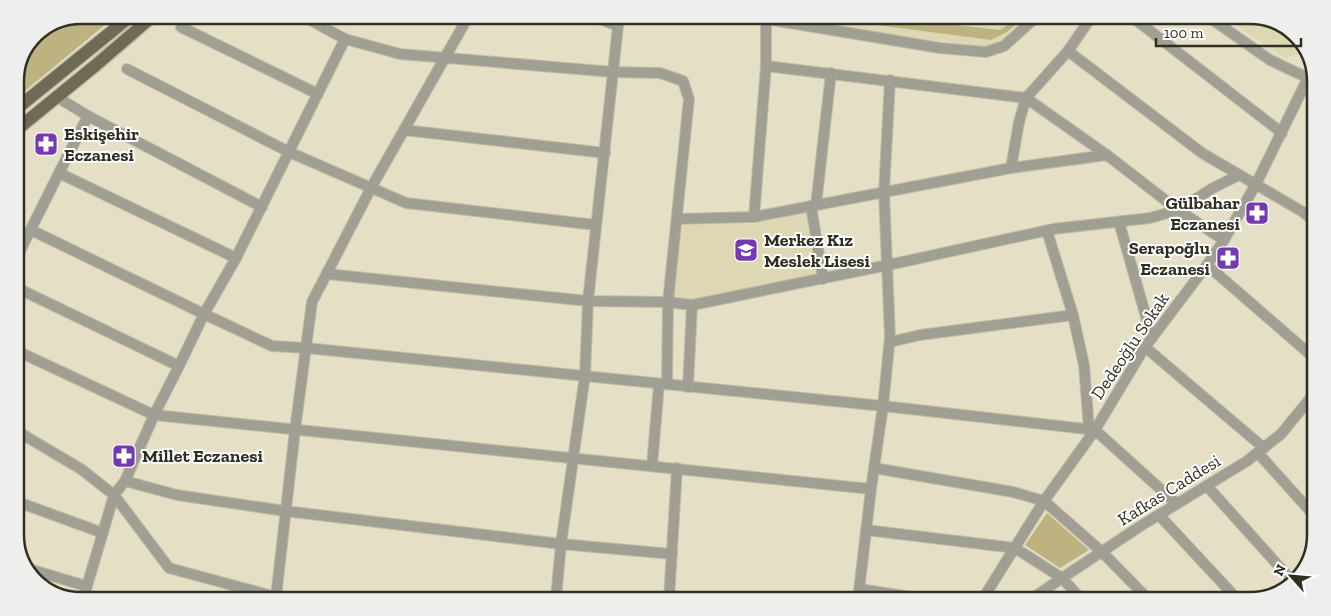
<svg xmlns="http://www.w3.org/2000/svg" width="1331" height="616" font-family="'Zilla Slab',serif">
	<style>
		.built { fill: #ddd7b4 }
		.green { fill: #bdb380 }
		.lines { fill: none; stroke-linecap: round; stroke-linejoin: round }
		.minor-casing { stroke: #c1bda5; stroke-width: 12 }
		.major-casing { stroke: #c1bda5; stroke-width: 15 }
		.minor { stroke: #a19f94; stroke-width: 10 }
		.major { stroke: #6e6a56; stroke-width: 12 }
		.labels { text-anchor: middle; stroke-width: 4; stroke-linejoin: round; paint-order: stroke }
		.poi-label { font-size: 18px; font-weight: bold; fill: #302f24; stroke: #fff; text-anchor: start }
		.street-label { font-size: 18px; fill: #302f24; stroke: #fff }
		.rim { fill: none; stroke: #302f24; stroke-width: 2.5 }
	</style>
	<rect width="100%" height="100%" fill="#e5e0c5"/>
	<g class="built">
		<path d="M763,18L1029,19L994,48Z"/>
		<path d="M1228,20H1276L1305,44L1306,46L1302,53L1285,58Z"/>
		<path d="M808,212L816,275L694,299L674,298L682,225L754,224Z"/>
	</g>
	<g class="green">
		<path d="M81,15H117L15,99V77L34,34Z"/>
		<path d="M824,18L902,19L1000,30L1016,19H1022L1007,32L991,40Z"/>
		<path d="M1047,513L1089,550L1060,568L1025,545Z"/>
	</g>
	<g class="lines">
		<g class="minor-casing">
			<g id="minor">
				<path d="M303,16L345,39L400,54L613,72L660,73L683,81L689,99L668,302L588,301L327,274"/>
				<path d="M760,18L940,48L986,52L1004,46L1034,19"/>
				<path d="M766,19V66"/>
				<path d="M1136,20L1282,133"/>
				<path d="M1213,20L1270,60L1308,78L1313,67"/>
				<path d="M181,27L318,94"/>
				<path d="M1068,51L1090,19"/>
				<path d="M127,69L289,152L406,203L596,225"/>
				<path d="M1304,87L1316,97"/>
				<path d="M57,97L88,116L262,207"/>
				<path d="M404,130L605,153"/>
				<path d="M1011,168L1019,122L1026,98L1107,155L1178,210L1213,188L1239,175"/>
				<path d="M59,173L88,116"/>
				<path d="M816,205L831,73"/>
				<path d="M811,206L823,279"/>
				<path d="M754,217L1011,168L1107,155"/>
				<path d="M677,219L754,217L766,66L1026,98L1068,51L1202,153L1303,212L1314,221"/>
				<path d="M1119,222L1152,338"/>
				<path d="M31,230L204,314L179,366"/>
				<path d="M1047,231L1073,315"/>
				<path d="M236,258L345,39"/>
				<path d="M15,261L59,173L236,258L204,314L272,346L306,348L883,406L1095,430L1177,504"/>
				<path d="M1207,265L1313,357"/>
				<path d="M15,287L179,366L154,415L15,350"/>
				<path d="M890,342L920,335L1073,315L1084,365L1089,429"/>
				<path d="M1145,347L1264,448"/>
				<path d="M667,384L668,302L692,305L888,265L1053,229L1150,218L1178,210L1224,240"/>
				<path d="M688,387L692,305"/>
				<path d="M15,430L81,469L114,495L169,568L276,597"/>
				<path d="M1258,453L1311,512"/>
				<path d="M652,466L659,384"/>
				<path d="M874,468L1013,492L1044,501L1102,552L1150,601"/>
				<path d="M125,481L177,495L285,511L561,544L672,554"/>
				<path d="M1207,486L1293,582"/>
				<path d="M15,501L103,533"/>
				<path d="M1159,515L1239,601"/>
				<path d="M866,530L1015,548L1062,578L1082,600"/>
				<path d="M26,568L86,586"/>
				<path d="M859,589L931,600"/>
				<path d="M84,596L114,495L125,481L154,415L871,489L883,406L890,337L884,192L890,80"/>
				<path d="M276,597L295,430L312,302L371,188L468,17"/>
				<path d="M556,598L561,544L585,375L588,301L618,26L595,17"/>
				<path d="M669,599L677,468"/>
				<path d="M858,599L871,489"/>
				<path d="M982,600L1044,501L1095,430L1145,347L1207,265L1224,240L1256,184L1308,78"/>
				<path d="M1030,600L1062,578L1139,527L1247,461L1281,434L1313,395"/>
			</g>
		</g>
		<g class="major-casing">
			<g id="major">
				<path d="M15,110L132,15"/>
				<path d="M15,131L96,65L154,15"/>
			</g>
		</g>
		<use href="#minor" class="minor"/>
		<use href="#major" class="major"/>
	</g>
	<defs>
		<g id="pharmacy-square" transform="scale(1.25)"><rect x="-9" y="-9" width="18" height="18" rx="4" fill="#763ab0" stroke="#fff"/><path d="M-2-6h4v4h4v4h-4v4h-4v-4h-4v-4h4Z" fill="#fff"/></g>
		<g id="school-square" transform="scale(1.25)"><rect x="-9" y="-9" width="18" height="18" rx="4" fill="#763ab0" stroke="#fff"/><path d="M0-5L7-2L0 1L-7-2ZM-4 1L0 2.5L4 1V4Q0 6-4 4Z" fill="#fff"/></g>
	</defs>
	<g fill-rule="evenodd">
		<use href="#pharmacy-square" x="46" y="144"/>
		<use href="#pharmacy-square" x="1257" y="213"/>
		<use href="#school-square" x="746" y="250"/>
		<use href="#pharmacy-square" x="1228" y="258"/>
		<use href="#pharmacy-square" x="124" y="456"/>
	</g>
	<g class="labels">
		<g class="poi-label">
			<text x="64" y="140">Eskişehir<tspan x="64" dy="21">Eczanesi</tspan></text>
			<text x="1240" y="209" text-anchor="end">Gülbahar<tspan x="1240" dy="21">Eczanesi</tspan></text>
			<text x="764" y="246">Merkez Kız<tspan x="764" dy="21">Meslek Lisesi</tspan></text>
			<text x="1210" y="254" text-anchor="end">Serapoğlu<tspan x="1210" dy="21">Eczanesi</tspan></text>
			<text x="142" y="462">Millet Eczanesi</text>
		</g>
		<g class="street-label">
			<text transform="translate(1130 346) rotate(-56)" y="6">Dedeoğlu Sokak</text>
			<text transform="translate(1169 490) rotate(-32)" y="6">Kafkas Caddesi</text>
		</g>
	</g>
	<path d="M0 0H1331V616H0ZM81 24H1250A57 57 0 0 1 1307 81V535A57 57 0 0 1 1250 592H81A57 57 0 0 1 24 535V81A57 57 0 0 1 81 24Z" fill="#eeeeed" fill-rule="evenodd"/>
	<path class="rim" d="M81 24H1250A57 57 0 0 1 1307 81V535A57 57 0 0 1 1250 592H81A57 57 0 0 1 24 535V81A57 57 0 0 1 81 24Z"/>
	<g transform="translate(1291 576) rotate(297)" stroke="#ffffff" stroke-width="4" paint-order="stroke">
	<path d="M0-4L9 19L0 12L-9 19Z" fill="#302f24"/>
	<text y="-8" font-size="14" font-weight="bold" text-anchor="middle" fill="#302f24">N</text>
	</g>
	<path d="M1156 38v8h145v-8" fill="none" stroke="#302f24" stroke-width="2.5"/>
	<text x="1164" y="38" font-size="15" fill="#302f24" stroke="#ffffff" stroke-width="4" paint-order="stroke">100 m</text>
</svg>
